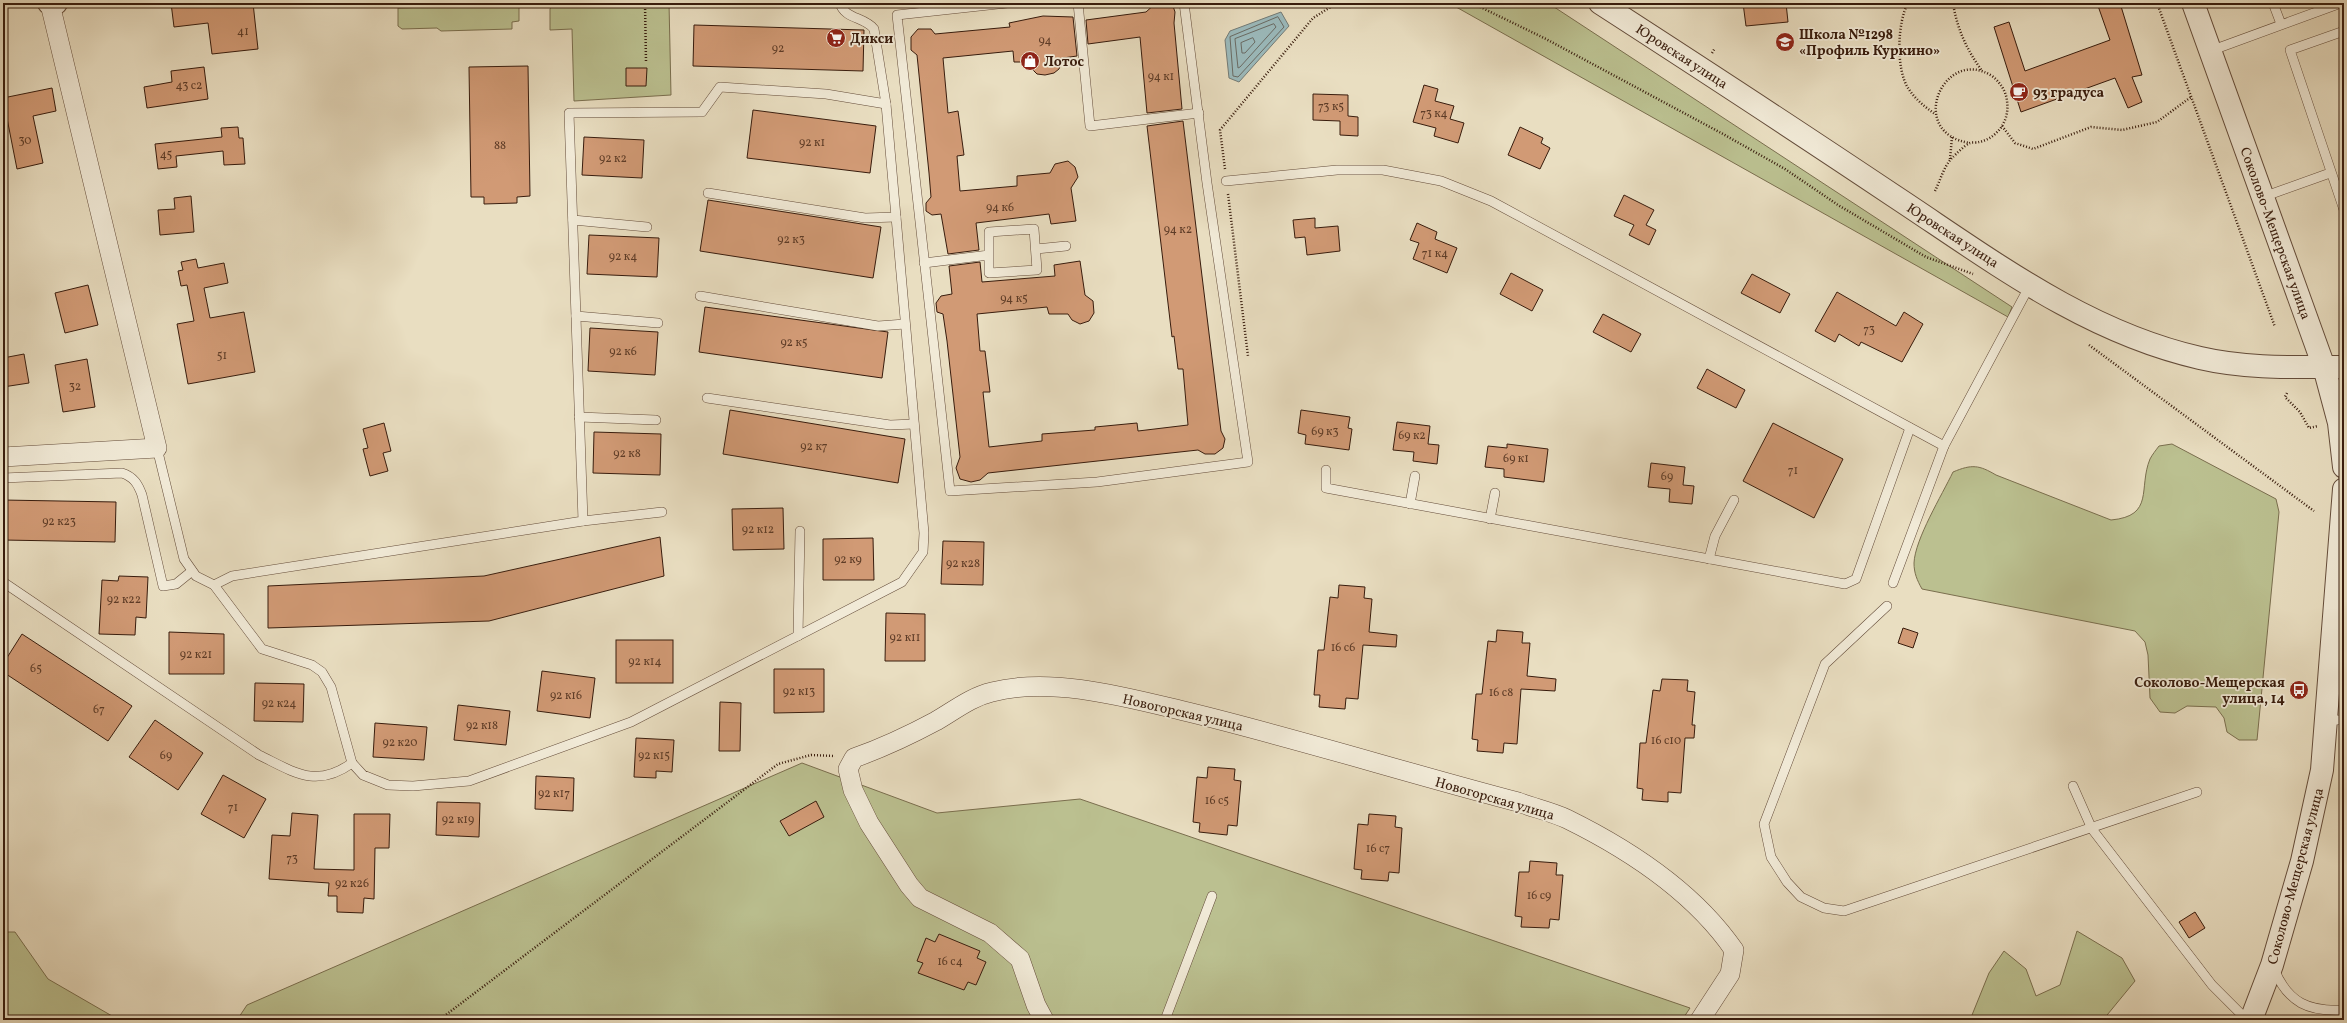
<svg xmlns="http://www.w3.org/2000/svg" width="2347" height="1023" font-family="Vollkorn,serif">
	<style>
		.green { fill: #bbc090; stroke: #7a6e4e }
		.water { fill: #9bbabc; stroke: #737b76 }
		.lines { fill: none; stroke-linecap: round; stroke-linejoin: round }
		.shore { stroke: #6a6b64; stroke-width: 1 }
		.building { fill: #d19a75; stroke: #381c0d }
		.service-casing { stroke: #644c3a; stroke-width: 10 }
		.minor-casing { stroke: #644c3a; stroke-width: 20 }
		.tertiary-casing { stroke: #644c3a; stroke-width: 24 }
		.path { stroke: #381c0d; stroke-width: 2.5; stroke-dasharray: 1 2; stroke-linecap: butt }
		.service { stroke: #f1ead7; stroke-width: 9 }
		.minor { stroke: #f1ead7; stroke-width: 19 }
		.tertiary { stroke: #f1ead7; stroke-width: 22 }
		.labels { text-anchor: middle; stroke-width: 3.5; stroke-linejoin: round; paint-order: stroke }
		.number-label { font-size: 12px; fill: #5e3c27 }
		.poi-label { font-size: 14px; font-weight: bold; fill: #381c0d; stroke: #f1ead7; text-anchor: start }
		.street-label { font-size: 14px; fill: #381c0d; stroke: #f1ead7 }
	</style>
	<rect width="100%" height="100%" fill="#e9dec1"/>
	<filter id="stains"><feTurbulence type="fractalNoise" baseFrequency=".005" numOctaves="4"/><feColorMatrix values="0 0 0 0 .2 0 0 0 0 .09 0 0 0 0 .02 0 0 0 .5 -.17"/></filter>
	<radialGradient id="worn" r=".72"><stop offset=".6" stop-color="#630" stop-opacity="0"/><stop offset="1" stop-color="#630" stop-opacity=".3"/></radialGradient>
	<g class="green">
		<path d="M494,3H519V21L512,22V29L441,31L437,28L402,29L398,26V8L490,5Z"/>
		<path d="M553,3H640L642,5L669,3L671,95L574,101L572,29L550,30V9Z"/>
		<path d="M1449,3H1548L2012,307L2008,317Z"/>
		<path d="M2172,444L2276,499L2279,512L2257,740H2239L2227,732L2224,718L2216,707L2187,706L2175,713L2160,712L2150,698L2148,655L2145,642L2135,631L1922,589C1917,580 1914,573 1914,563C1915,539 1942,495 1953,472C1972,464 1979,465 1996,475L2111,520C2155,516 2138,488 2150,459C2152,455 2156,450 2159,446Z"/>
		<path d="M802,763L937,813L1080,799L1690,1008L1682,1020H237L247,1005Z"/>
		<path d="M2077,931L2122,958L2135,981L2103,1020H1970L1989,973L2004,951L2026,969L2036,996L2060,985Z"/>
		<path d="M3,932H15L48,979L119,1020H3Z"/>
	</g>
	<path class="water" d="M1281,12L1289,26L1239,82L1229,78L1225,40L1230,31Z"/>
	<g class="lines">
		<g class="shore">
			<path d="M1278,17L1284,27L1238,77L1233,76L1230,37Z"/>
			<path d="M1274,24L1276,27L1240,67L1238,68L1235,39Z"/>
			<path d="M1253,38L1255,42L1245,53H1242L1241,43Z"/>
		</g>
	</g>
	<g class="building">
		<path d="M171,3H253L258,49L212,54L208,23L174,27Z"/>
		<path d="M1156,3H1172L1175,12L1174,23L1182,109L1147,113L1140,37L1088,44L1086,20L1146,12Z"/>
		<path d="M1743,3H1786L1788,22L1746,26Z"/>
		<path d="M2097,3H2120L2142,75L2132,77L2142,102L2128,108L2115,78L2021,112L1994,27L2009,22L2025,71L2110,40Z"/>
		<path d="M1043,16L1073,17L1077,56L1063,58L1059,69L1054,73L1045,75L1037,74L1025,62H1014L1013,51L943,58L948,113L958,111L964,155L957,156L960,191L1017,186V176L1050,173L1055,164L1068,161L1075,167L1078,177L1071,188L1076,221L1051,224L1049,214L976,223L979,250L948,254L941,214L932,215L926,211V203L931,197L929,173L917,55L911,50V37L918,29H931L935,34L1010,27L1009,23Z"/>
		<path d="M694,25L864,30L863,71L693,66Z"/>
		<path d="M528,66L530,196L517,197V203L484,204V197H471L469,67Z"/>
		<path d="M204,67L208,99L147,108L144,87L172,82L171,71Z"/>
		<path d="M626,68H647L646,86H626Z"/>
		<path d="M1424,85L1438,89L1435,101L1454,106L1450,119L1464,123L1458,143L1434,136L1436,128L1413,122Z"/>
		<path d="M52,88L56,111L33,116L43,163L17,169L3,98Z"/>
		<path d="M1313,94L1348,95V116L1358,117V136L1340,135V121L1313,120Z"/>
		<path d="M753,110L876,126L870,173L747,158Z"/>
		<path d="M1183,121L1221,431L1225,439L1223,448L1215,454H1205L1198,450L988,473L980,480L971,482L960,479L956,468L960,457L947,341L943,314L937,312L936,303L941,296L952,294L949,266L980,262L982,282L1055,276L1054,265L1080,261L1085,295L1093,301L1094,313L1089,321L1080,324L1072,320L1068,314H1049L1047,307L977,314L980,351H985L990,392H983L989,447L1042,441V434L1095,430V427L1137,423L1138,431L1188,425L1183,369H1178L1174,336L1172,337L1147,126Z"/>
		<path d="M238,127L239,138H243L245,164L224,165L223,151L176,156L177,167L158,169L155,144L222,137L221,128Z"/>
		<path d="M1520,127L1543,138L1541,143L1550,148L1540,169L1508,155Z"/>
		<path d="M584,137L644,140L642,178L582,175Z"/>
		<path d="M1624,195L1654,210L1646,225L1656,230L1649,245L1629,235L1634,225L1614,216Z"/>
		<path d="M191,196L194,232L160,235L158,210L175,209L174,198Z"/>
		<path d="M708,200L881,227L873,278L700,251Z"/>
		<path d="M1315,218V228L1338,226L1340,251L1307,255L1305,237L1295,238L1293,220Z"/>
		<path d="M1417,223L1437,232L1435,239L1457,248L1447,273L1413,259L1419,243L1410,240Z"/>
		<path d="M589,235L659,238L657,277L587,274Z"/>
		<path d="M196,259L198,268L224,263L228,283L204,288L210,318L244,312L255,372L188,384L177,324L194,321L187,285L181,286L178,271L183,270L181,262Z"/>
		<path d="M1511,273L1543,290L1532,311L1500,294Z"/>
		<path d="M1752,274L1790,294L1780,313L1741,293Z"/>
		<path d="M88,285L98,325L65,333L55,293Z"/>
		<path d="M1837,292L1896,326L1904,312L1923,324L1902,362L1861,342L1859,346L1839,334L1835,342L1815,331Z"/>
		<path d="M705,307L888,332L882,378L699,352Z"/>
		<path d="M1603,314L1641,334L1631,352L1593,332Z"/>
		<path d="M590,328L658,332L655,375L588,371Z"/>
		<path d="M24,354L29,383L3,387V358Z"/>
		<path d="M87,359L95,407L63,412L55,365Z"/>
		<path d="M1707,369L1745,390L1736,408L1697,388Z"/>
		<path d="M730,410L905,439L898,483L723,454Z"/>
		<path d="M1301,410L1350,417L1348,428L1352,429L1349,450L1305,444L1306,435L1298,433Z"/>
		<path d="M1397,422L1430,426L1428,444L1439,445L1437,464L1413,461L1414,452L1393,450Z"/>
		<path d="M384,423L391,451L383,453L388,471L370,476L363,449L368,448L363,429Z"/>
		<path d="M1773,423L1843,459L1814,518L1743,481Z"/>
		<path d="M594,432L661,434L660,475L593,473Z"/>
		<path d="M1507,444L1548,449L1544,482L1504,477V469L1485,467L1488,446L1507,448Z"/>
		<path d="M1651,463L1685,467L1683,485L1694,486L1692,504L1669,502L1670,489L1648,487Z"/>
		<path d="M3,500L116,502L115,542L3,540Z"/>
		<path d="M783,508L784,549L733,550L732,509Z"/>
		<path d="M660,537L664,576L489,621L268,628V586L484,576Z"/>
		<path d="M873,538L874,580H823V539Z"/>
		<path d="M943,541L984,542L983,585L941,584Z"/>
		<path d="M119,576L148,577L146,618L136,617L135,635L99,634L102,580L118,581Z"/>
		<path d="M1339,585L1365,587L1364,598L1372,599L1369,632L1397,635L1396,647L1363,645L1358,699L1346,698L1345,709L1319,707L1320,695H1314L1318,650H1324L1330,597L1338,598Z"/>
		<path d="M886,613L925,614V661H885Z"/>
		<path d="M1903,628L1918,633L1913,648L1898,643Z"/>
		<path d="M1497,630L1523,632L1522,643H1530L1527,676L1556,679L1555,691L1521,689L1517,744L1504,743L1503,753L1477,751L1478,740L1472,739L1476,694H1482L1488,641L1496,642Z"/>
		<path d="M169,632L224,634V674H169Z"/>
		<path d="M22,634L132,706L108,741L3,672V664Z"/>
		<rect x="616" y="640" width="57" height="43"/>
		<path d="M774,669H824V712L774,713Z"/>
		<path d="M542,671L595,678L590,718L537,711Z"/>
		<path d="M1662,679L1688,680L1687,691L1695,692L1692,725H1695L1694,738H1685L1681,793L1668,792V802L1642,800L1643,789L1637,788L1640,743H1646L1653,690L1660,691Z"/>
		<path d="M255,683L304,684L303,722L254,721Z"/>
		<path d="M720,702L741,703L740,751H719Z"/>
		<path d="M458,705L510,711L506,745L454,740Z"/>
		<path d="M155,720L203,753L178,790L129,757Z"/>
		<path d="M375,723L427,727L424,760L373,757Z"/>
		<path d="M636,738L674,740L672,772L656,771V778L634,777Z"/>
		<path d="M1208,767L1235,769L1234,780L1241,781L1237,826L1228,825L1227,835L1199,832L1200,823L1193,822L1197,777L1207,778Z"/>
		<path d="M223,775L266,799L244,838L201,814Z"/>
		<path d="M536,776L574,778L573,811L535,809Z"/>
		<path d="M816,801L824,817L789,836L780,821Z"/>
		<path d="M437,802L480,803L479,837L436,835Z"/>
		<path d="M292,813L318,815L314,869L354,870V814H390L389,848H375L374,899L364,898L363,913L337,912V896H328L329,883L269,879L272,835L290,836Z"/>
		<path d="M1369,814L1396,816L1395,827L1402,828L1399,873L1389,872L1388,881L1361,879L1362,870L1354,869L1358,824L1368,825Z"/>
		<path d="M1530,861L1557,863L1556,875H1563L1559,920L1550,919L1549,928L1521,927L1522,917L1515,916L1519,872H1529Z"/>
		<path d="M2195,912L2205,928L2189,938L2179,922Z"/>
		<path d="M939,934L980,951L977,958L986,962L976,985L968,982L964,990L918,973L923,963L917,961L926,938L935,942Z"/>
	</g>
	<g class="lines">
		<g class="service-casing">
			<g id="service">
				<path d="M1007,3L897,15L950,491L1097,482L1248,462L1207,183L1184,3"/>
				<path d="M1078,3L1090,126L1199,113"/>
				<path d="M2273,3L2281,24"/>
				<path d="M2344,31L2290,50L2344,210"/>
				<path d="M2210,51L2341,3"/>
				<path d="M1226,181L1337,170H1383L1441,181L1491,201L1944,446"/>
				<path d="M708,193L865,218L896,217"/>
				<path d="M2263,197L2330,173"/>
				<path d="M573,220L647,227"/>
				<path d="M1036,249L1066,246"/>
				<path d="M924,263L989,255V232L1034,229L1037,270L989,273V255"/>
				<path d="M700,296L878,326L905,324"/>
				<path d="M576,316L658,323"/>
				<path d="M707,398L890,425L914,424"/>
				<path d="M579,417L656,420"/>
				<path d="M157,448L184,559L196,576L214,585L262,649L312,665L322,672L331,687L352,763L363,775L388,785L413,786L469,781L631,722L902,582L923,552L924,533L886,104L874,29C865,17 844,19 840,3"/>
				<path d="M1326,470V488L1845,584L1856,579L1910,428"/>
				<path d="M3,478L122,473C134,477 138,484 142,495L163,586L176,584L192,571"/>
				<path d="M1410,504L1415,476"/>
				<path d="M1490,519L1495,493"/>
				<path d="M583,521L662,512"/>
				<path d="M1709,559L1715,536L1734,500"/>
				<path d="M3,582L259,755C294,772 316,789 352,763"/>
				<path d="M1893,583L1944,446L2030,285"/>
				<path d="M214,585L232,576L583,521L569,113L702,112L720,87L826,94L886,104"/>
				<path d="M1887,606L1825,664L1764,824L1771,857L1787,882L1801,897L1824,908L1844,911L2197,792"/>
				<path d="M798,636L800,531"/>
				<path d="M2327,720H2344"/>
				<path d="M2073,786L2092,829L2212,985L2247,1020"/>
				<path d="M2274,969C2288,1003 2309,1012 2344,1010"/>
				<path d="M1165,1020L1212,896"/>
			</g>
		</g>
		<g class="minor-casing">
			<g id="minor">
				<path d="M3,457L157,448L50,4"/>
				<path d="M1044,1020L1036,1005L1020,959L990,933L920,898L909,885L869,823L853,790L848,769L854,758C882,748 910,735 936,721C955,710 971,697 992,692C1052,676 1129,698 1188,712C1299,739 1407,773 1518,802C1534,808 1552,812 1567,819C1630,850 1694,892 1734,950L1730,974L1700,1020"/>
			</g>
		</g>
		<g class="tertiary-casing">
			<g id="tertiary">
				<path d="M49,3H56"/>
				<path d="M1600,3C1699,67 1797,131 1894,196C1991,260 2085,332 2200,358C2247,369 2297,367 2344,367"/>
				<path d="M2193,3L2324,367L2339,423L2344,467"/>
				<path d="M2251,1020L2272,965L2302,861L2322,770L2344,489"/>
			</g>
		</g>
		<g class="path">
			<path d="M645,3L646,62"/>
			<path d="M1472,3L1546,39L1723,134L1785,169L1838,205L1926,257L1973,274"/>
			<path d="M1908,3C1897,23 1896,69 1908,88C1915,99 1925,107 1935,114"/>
			<path d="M1953,3C1957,29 1967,50 1982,71"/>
			<path d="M2157,3L2275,327"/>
			<path d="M1712,53L1715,48"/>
			<path d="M2002,126L2015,143L2033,149L2091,127L2122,130L2157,122L2191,97"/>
			<path d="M1950,159L1952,137"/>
			<path d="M1225,169L1220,130L1313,18L1337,3"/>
			<path d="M1935,191C1940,181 1944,166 1952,158C1956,154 1965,145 1970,143C1973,142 1977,143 1979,142C1998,138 2010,120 2007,101C2006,91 2000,82 1992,76C1944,45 1905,133 1970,143"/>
			<path d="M1228,194L1248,356"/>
			<path d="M2089,345L2314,511"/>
			<path d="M2287,393L2285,397L2300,412L2309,428L2318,426"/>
			<path d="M439,1020L778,764L811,755L835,756"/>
		</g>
		<use href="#service" class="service"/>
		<use href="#minor" class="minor"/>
		<use href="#tertiary" class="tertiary"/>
	</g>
	<defs>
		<g id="supermarket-disc" transform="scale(1)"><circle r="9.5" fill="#8f2418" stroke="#f1ead7"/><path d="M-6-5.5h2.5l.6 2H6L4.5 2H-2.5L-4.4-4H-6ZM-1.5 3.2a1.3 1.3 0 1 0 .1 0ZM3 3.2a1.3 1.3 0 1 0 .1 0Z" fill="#fff"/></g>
		<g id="school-disc" transform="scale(1)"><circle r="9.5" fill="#8f2418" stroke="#f1ead7"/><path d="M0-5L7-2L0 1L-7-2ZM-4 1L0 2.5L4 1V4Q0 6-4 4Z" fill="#fff"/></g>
		<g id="shop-disc" transform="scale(1)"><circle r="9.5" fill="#8f2418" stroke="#f1ead7"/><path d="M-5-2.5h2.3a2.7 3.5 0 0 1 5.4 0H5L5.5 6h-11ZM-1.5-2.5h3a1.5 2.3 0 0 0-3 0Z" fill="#fff"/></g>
		<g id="cafe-disc" transform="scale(1)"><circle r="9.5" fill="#8f2418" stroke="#f1ead7"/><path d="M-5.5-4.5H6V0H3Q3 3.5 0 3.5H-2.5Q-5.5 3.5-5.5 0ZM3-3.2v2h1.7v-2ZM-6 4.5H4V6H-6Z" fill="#fff"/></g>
		<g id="bus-disc" transform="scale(1)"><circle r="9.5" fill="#8f2418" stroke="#f1ead7"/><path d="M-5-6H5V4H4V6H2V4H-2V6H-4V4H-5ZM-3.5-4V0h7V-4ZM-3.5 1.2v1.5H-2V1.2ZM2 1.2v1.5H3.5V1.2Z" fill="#fff"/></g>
	</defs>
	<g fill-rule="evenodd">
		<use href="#supermarket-disc" x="836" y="38"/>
		<use href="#school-disc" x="1785" y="42"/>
		<use href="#shop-disc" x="1030" y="61"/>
		<use href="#cafe-disc" x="2019" y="92"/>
		<use href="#bus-disc" x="2299" y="690"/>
	</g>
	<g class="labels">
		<g class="number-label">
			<text x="243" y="35">41</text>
			<text x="1045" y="44">94</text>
			<text x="778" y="52">92</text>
			<text x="1161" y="80">94 к1</text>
			<text x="189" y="89">43 с2</text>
			<text x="1331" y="110">73 к5</text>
			<text x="1434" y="117">73 к4</text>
			<text x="25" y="144">30</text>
			<text x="812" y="146">92 к1</text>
			<text x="500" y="149">88</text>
			<text x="166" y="158">45</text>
			<text x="613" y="162">92 к2</text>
			<text x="1000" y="211">94 к6</text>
			<text x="1178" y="233">94 к2</text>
			<text x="791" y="243">92 к3</text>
			<text x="1435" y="257">71 к4</text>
			<text x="623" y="260">92 к4</text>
			<text x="1014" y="302">94 к5</text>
			<text x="1869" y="333">73</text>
			<text x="794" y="346">92 к5</text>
			<text x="623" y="355">92 к6</text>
			<text x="222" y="359">51</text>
			<text x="75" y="390">32</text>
			<text x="1325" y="435">69 к3</text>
			<text x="1412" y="439">69 к2</text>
			<text x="814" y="450">92 к7</text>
			<text x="627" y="457">92 к8</text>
			<text x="1516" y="462">69 к1</text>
			<text x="1793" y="474">71</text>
			<text x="1667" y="480">69</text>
			<text x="59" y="525">92 к23</text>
			<text x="758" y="533">92 к12</text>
			<text x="848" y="563">92 к9</text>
			<text x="963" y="567">92 к28</text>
			<text x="124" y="603">92 к22</text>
			<text x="905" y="641">92 к11</text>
			<text x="1343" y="651">16 с6</text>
			<text x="196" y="658">92 к21</text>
			<text x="645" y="665">92 к14</text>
			<text x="36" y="672">65</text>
			<text x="799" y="695">92 к13</text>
			<text x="1501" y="696">16 с8</text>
			<text x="566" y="699">92 к16</text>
			<text x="279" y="707">92 к24</text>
			<text x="99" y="713">67</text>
			<text x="482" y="729">92 к18</text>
			<text x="1666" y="744">16 с10</text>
			<text x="400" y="746">92 к20</text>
			<text x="166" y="759">69</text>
			<text x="654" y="759">92 к15</text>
			<text x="554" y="797">92 к17</text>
			<text x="1217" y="804">16 с5</text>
			<text x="233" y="811">71</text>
			<text x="458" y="823">92 к19</text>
			<text x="1378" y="852">16 с7</text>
			<text x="292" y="862">73</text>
			<text x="352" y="887">92 к26</text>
			<text x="1539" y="899">16 с9</text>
			<text x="950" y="965">16 с4</text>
		</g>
		<g class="poi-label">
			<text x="1799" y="39">Школа №1298<tspan x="1799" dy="16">«Профиль Куркино»</tspan></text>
			<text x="850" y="43">Дикси</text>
			<text x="1044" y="66">Лотос</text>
			<text x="2033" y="97">93 градуса</text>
			<text x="2285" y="687" text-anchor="end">Соколово-Мещерская<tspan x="2285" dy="16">улица, 14</tspan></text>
		</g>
		<g class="street-label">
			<text transform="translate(1682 56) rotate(33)" y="5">Юровская улица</text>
			<text transform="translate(2276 233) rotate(70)" y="5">Соколово-Мещерская улица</text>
			<text transform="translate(1953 235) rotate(33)" y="5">Юровская улица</text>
			<text transform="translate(1183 712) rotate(13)" y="5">Новогорская улица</text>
			<text transform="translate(1495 798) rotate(16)" y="5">Новогорская улица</text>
			<text transform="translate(2295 876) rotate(-75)" y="5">Соколово-Мещерская улица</text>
		</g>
	</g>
	<rect width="2347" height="1023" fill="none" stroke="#e9dec1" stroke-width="16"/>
	<rect x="4" y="4" width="2339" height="1015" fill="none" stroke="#381c0d" stroke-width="2"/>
	<rect x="8" y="8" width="2331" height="1007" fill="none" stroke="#381c0d"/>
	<rect width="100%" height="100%" filter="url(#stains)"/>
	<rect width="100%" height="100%" fill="url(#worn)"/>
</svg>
